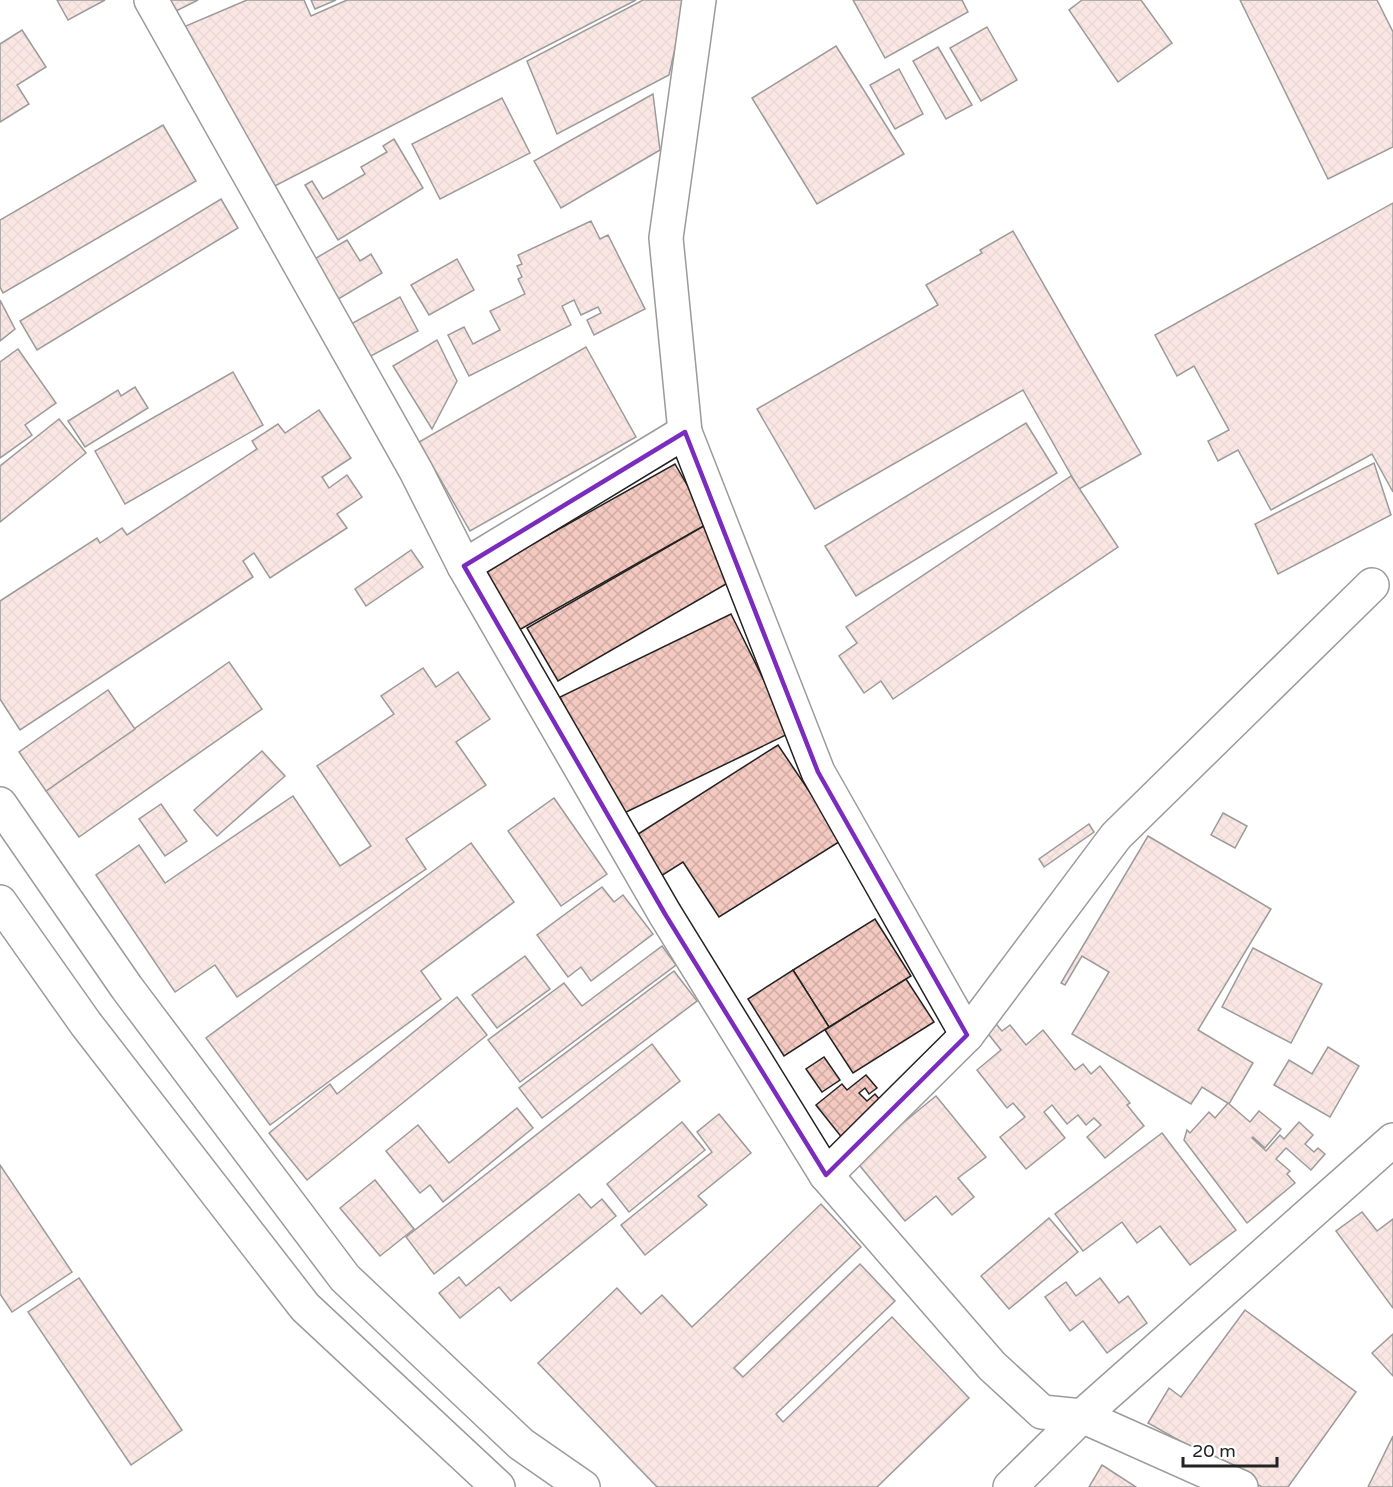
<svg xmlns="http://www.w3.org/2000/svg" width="1393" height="1487" font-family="'Varela Round',sans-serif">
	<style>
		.building { fill: url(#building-cross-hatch); stroke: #222; stroke-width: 1.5 }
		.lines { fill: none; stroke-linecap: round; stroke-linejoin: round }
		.minor-casing { stroke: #222; stroke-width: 36 }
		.minor { stroke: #fff; stroke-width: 33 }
		.marked { fill: none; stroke: #7b2cbf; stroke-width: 4.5; stroke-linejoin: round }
	</style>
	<defs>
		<pattern id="building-cross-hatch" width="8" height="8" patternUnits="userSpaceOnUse" patternTransform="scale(1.5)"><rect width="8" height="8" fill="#f3c9c0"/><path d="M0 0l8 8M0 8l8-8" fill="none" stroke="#d0aca5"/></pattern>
	</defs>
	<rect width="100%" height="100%" fill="#fff"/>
	<g class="building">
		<path d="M57,0H105L68,20Z"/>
		<path d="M161,0H198L168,15Z"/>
		<path d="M247,0H304L311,16L347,0H636L267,190L181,28Z"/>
		<path d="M311,0H336L315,9Z"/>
		<path d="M643,0H686L669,75L557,134L527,61Z"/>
		<path d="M853,0H962L968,12L885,58Z"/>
		<path d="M1082,0H1141L1172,43L1118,82L1069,10Z"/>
		<path d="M1240,0H1377L1393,32V147L1328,179Z"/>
		<path d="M987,27L1017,80L981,101L950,48Z"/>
		<path d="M22,30L46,67L17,85L29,104L0,122V44Z"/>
		<path d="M836,46L904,154L817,204L752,98Z"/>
		<path d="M938,47L972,105L946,119L913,61Z"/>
		<path d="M899,69L923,114L895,129L870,85Z"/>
		<path d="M653,94L660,150L561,208L534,161Z"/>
		<path d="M502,98L530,153L440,199L412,144Z"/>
		<path d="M163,125L196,181L3,293L0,287V220Z"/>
		<path d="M394,139L423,188L338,240L305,185L312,181L323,199L365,174L361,167L387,152L383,146Z"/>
		<path d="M221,199L238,228L37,350L20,321Z"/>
		<path d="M1393,203V492L1372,454L1271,510L1238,450L1218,461L1208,441L1229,430L1194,366L1177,376L1155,335Z"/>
		<path d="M591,221L600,239L608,235L645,309L594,335L587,320L601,313L598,307L581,315L574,300L562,306L571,325L469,376L448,335L464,327L473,344L500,330L490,311L525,294L518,279L522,277L517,266L522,264L518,255Z"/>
		<path d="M1013,231L1141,454L1079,489L1023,390L815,509L757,409L938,305L926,285L982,253L980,250Z"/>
		<path d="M347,240L360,261L371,254L382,273L335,301L311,261Z"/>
		<path d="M457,259L474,290L429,315L411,285Z"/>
		<path d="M400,297L418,331L369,357L351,324Z"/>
		<path d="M0,300L15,329L0,341Z"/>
		<path d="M437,340L457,381L432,429L393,366Z"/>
		<path d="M586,347L636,437L470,531L419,442Z"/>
		<path d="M18,349L56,403L25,425L32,435L0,458V362Z"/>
		<path d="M233,372L263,425L125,504L95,451Z"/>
		<path d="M135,387L148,408L85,447L68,421L118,390L121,396Z"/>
		<path d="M319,410L351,458L322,477L329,488L347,475L362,497L337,514L347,528L270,578L254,553L243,561L253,577L20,730L0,699V601L97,538L100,543L122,528L127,535L257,449L252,441L278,424L285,433Z"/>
		<path d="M59,419L86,453L0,522V466Z"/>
		<path d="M1026,423L1057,473L856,596L825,546Z"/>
		<path d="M1374,463L1391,515L1278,574L1255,524Z"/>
		<path d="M675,464L709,523L512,634L479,574Z"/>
		<path d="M1071,476L1118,547L893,699L881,681L864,693L839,656L857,643L846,627Z"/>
		<path d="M709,523L740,576L558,681L527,628Z"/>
		<path d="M411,550L423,567L366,606L355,589Z"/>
		<path d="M731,614L790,733L618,816L560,697Z"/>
		<path d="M229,662L262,709L79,837L46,791Z"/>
		<path d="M423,668L436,687L458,672L490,719L456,742L486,785L406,839L426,869L237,997L215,965L175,992L96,875L139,845L165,883L293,796L340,866L371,846L317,766L394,714L381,696Z"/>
		<path d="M108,690L135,729L46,791L19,752Z"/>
		<path d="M778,745L842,840L719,917L683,862L661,876L635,836Z"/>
		<path d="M262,751L285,776L217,836L194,810Z"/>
		<path d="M554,798L607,874L561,906L508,831Z"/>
		<path d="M161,804L187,841L165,856L139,819Z"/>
		<path d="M1223,813L1247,826L1235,848L1211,835Z"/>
		<path d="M1089,824L1094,832L1044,867L1039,859Z"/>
		<path d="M1148,836L1271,909L1198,1030L1253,1063L1229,1104L1202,1087L1191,1104L1072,1034L1109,972L1082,956L1065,985L1061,983Z"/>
		<path d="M471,843L514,902L421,971L441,999L270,1125L206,1038Z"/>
		<path d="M602,887L614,902L623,895L653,934L591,981L581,967L568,977L537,935Z"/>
		<path d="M875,919L911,976L829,1027L793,970Z"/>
		<path d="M662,946L676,965L520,1082L488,1040L564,983L582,1006Z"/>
		<path d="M1253,948L1322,984L1291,1043L1222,1007Z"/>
		<path d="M525,956L550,989L497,1028L472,995Z"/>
		<path d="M793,970L829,1027L784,1056L748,999Z"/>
		<path d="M674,971L697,1001L542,1118L519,1088Z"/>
		<path d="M906,979L934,1022L853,1073L825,1030Z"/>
		<path d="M457,997L487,1035L307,1180L269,1133L330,1084L337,1094Z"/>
		<path d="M991,1018L1002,1031L1010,1025L1026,1045L1043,1030L1075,1070L1083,1064L1091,1074L1100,1066L1130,1103L1127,1105L1144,1126L1105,1158L1087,1137L1101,1125L1094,1118L1086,1125L1078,1115L1067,1124L1052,1105L1044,1112L1065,1138L1026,1169L1000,1137L1025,1117L1013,1103L1007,1108L977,1070L1001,1050L982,1026Z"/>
		<path d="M652,1044L680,1081L434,1274L406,1237Z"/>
		<path d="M1328,1047L1359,1066L1330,1117L1274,1085L1289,1060L1312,1074Z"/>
		<path d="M824,1057L840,1080L822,1092L806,1069Z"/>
		<path d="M866,1075L877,1088L869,1094L865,1088L859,1093L867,1101L875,1094L885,1106L843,1139L816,1105L842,1084L847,1090Z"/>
		<path d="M936,1096L986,1157L958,1178L974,1197L952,1215L936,1196L905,1221L856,1161Z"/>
		<path d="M1228,1103L1250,1122L1259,1111L1281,1129L1265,1148L1253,1137L1252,1138L1266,1151L1280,1135L1284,1139L1299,1122L1313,1135L1305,1144L1314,1152L1318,1148L1325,1154L1311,1170L1286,1148L1276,1159L1290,1171L1287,1174L1295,1183L1247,1223L1184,1140L1187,1130L1190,1133L1209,1112L1215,1118Z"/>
		<path d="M517,1108L533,1128L443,1202L430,1185L420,1193L386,1151L418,1125L449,1163Z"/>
		<path d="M719,1114L751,1153L698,1196L707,1205L645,1255L621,1225L712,1152L697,1132Z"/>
		<path d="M682,1122L705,1150L629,1212L607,1184Z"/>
		<path d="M1162,1133L1236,1230L1190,1265L1160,1226L1137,1243L1122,1222L1083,1251L1055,1214Z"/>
		<path d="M0,1165L72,1272L12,1312L0,1294Z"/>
		<path d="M375,1180L414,1229L380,1256L340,1208Z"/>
		<path d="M579,1194L591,1208L602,1199L616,1216L511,1301L499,1287L460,1318L439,1293L459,1277L466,1286Z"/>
		<path d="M821,1204L861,1247L734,1368L743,1377L860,1264L895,1301L776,1414L783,1422L892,1317L969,1398L877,1487H657L538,1363L617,1288L641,1314L662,1295L692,1327Z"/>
		<path d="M1362,1212L1377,1231L1393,1219V1308L1336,1231Z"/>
		<path d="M1049,1218L1078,1252L1009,1309L981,1276Z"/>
		<path d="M79,1278L182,1430L131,1465L28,1312Z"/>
		<path d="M1100,1278L1119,1303L1128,1296L1147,1323L1107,1353L1083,1321L1070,1331L1045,1297L1066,1282L1076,1296Z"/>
		<path d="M1245,1310L1356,1392L1288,1487H1262L1148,1423L1169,1388L1181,1397Z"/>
		<path d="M1393,1334V1376L1372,1353Z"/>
		<path d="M1393,1436V1487H1368Z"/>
		<path d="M1102,1465L1136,1487H1089Z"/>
	</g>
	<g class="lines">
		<g class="minor-casing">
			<g id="minor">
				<path d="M151,0L416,471L464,566L665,914L826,1175L992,1366L1042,1412L1082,1416L1241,1487"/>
				<path d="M699,0L666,238L685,432L818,772L967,1035"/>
				<path d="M464,566L685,432"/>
				<path d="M0,804L127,988L345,1278L521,1444L583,1487"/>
				<path d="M0,902L86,1024L305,1307L498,1487"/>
				<path d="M826,1175L967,1035L1116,836L1372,585"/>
				<path d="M1010,1487L1082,1416L1393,1140"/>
			</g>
		</g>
		<use href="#minor" class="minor"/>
	</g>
	<path d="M0 0H1393V1487H0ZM685,432L818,772L967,1035L826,1175L665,914L464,566Z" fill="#fff" fill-opacity=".55" fill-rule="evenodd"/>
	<path class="marked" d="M685,432L818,772L967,1035L826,1175L665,914L464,566Z"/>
	<path d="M1183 1457v9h94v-9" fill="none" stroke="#222222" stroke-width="3"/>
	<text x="1192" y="1457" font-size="18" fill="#222222" stroke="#ffffff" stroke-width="4.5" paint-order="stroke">20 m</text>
</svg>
